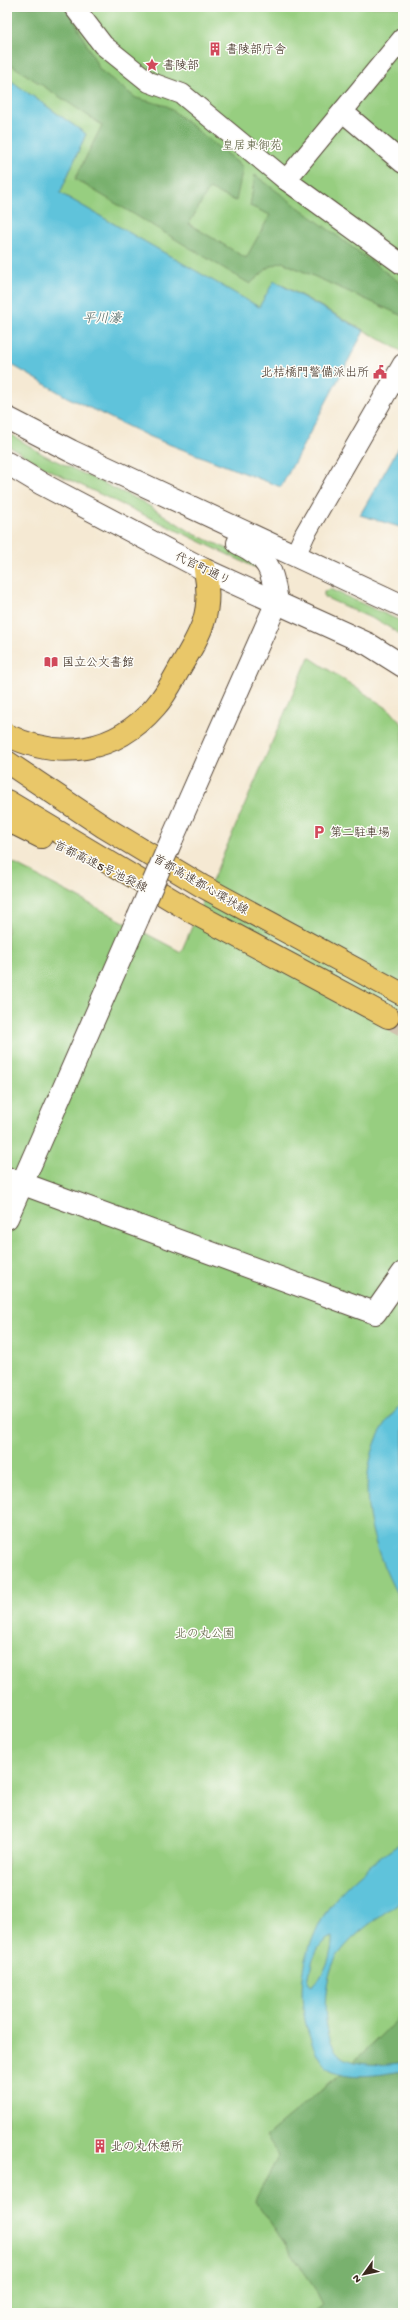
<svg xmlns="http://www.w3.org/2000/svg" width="410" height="2320" font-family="'Gochi Hand','Klee One',sans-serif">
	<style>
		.green { fill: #97ce80; stroke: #697c4f }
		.forest { fill: #79b16e; stroke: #5a6e46 }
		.water { fill: #5ec3db; stroke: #4c767c; fill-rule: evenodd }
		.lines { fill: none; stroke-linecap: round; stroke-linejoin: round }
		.motorway-tunnel { stroke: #d0c3af; stroke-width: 22; stroke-dasharray: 22 11; stroke-linecap: butt }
		.pedestrian-casing { stroke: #574739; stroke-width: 22 }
		.tertiary-casing { stroke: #574739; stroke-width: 24 }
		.motorway-casing { stroke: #574739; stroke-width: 24 }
		.pedestrian { stroke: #fff; stroke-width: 20 }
		.tertiary { stroke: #fff; stroke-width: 22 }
		.motorway { stroke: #e9c769; stroke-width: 22 }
		.tertiary-bridge-casing { stroke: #574739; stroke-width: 24; stroke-linecap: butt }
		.tertiary-bridge { stroke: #fff; stroke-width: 22 }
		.labels { text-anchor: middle; stroke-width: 3; stroke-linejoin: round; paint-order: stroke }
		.poi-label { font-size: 12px; fill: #3b2a1e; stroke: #fdfcf7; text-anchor: start }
		.park-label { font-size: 12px; fill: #575b3b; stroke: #fdfcf7 }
		.street-label { font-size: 12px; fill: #3b2a1e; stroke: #fdfcf7 }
		.water-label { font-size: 13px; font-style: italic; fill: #476060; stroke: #fdfcf7 }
	</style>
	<rect width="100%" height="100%" fill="#fdfcf7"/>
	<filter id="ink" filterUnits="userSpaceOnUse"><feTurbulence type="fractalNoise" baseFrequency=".025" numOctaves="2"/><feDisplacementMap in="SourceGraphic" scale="8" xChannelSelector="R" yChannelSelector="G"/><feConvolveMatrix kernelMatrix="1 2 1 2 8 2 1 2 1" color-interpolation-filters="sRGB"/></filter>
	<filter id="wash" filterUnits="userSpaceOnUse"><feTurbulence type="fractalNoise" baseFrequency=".012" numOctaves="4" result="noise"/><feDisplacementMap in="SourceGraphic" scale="16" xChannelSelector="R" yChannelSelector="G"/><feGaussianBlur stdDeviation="0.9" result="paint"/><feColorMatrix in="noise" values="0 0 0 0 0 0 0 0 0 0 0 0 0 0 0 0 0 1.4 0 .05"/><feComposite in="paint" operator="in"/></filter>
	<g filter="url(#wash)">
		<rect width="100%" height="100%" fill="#f5e9d3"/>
		<g class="green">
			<path d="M7,7H403V352L275,281L260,308L60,193L86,134L7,78Z"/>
			<path d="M7,432L44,455L143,502L194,534L255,561L257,566L254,567L49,470L7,445Z"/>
			<path d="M330,589L403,622V636L382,623L324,597V592Z"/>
			<path d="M309,657L390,710L403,725V2313H7V860L181,952Z"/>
		</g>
		<g class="forest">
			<path d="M7,7H67L100,70L136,98L167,106L243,167L236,201L209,189L189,224L246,258L270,215L250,206L255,175L399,282L403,286V316L282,262L269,267L250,284L75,179L102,125L7,62Z"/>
			<path d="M403,2014V2313H314L323,2306L315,2288L255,2200L279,2155L266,2136L344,2071Z"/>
		</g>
		<g class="water">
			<path d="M7,78L86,134L60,193L259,307L274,281L364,331L281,487L150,437L67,397L7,362Z"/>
			<path d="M403,440V528L360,515Z"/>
			<path d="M403,1401V1605C376,1558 355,1498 375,1444C380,1428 393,1414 403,1401Z"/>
			<path d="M403,1842V1900C380,1916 355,1932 338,1955C323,1977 320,2028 336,2051C347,2067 387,2066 403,2062V2071C382,2074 354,2080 334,2071C322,2066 317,2055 312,2043C296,2003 300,1963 319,1924C335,1891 373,1861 403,1842ZM332,1937C333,1952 324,1979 311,1986L308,1982C311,1967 314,1943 332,1937Z"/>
		</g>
	</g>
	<g filter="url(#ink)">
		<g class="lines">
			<path class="motorway-tunnel" d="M388,1017L403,1025"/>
			<g class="pedestrian-casing">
				<g id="pedestrian">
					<path d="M74,7L103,45L149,82L182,94L286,180L403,265"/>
					<path d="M343,112L403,163"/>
					<path d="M286,180L403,38"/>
					<path d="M295,556L305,534L403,364"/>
				</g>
			</g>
			<g class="tertiary-casing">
				<g id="tertiary">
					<path d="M7,418L71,451L403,606"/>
					<path d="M7,463L42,484L205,570L368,644L403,666"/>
					<path d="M172,839L277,602C272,568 269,558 238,543"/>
					<path d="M7,1178L375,1313L403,1273"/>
					<path d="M7,1218L138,918"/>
				</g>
			</g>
			<g class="motorway-casing">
				<g id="motorway">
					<path d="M7,735C60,761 115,753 155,707C166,695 173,680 181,666C202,631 213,612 205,570"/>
					<path d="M7,762L104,827L202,886L402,994"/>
					<path d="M7,801L194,913L388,1017"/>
					<path d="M7,820L41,837"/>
				</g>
			</g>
			<use href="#pedestrian" class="pedestrian"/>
			<use href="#tertiary" class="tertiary"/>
			<use href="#motorway" class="motorway"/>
			<g class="tertiary-bridge-casing">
				<path id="tertiary-bridge" d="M138,918L172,839"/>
			</g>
			<use href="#tertiary-bridge" class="tertiary-bridge"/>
		</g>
	</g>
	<defs>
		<g id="building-bare" transform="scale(1.08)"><path d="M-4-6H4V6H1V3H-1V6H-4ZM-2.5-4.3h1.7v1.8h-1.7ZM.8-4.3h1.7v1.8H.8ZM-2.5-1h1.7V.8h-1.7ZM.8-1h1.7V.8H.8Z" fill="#d1495b" stroke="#fdfcf7" stroke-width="2.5" paint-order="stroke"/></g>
		<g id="sight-bare" transform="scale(1.08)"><path d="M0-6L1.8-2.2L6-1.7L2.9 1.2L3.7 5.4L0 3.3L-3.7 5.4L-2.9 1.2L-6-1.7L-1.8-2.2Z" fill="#d1495b" stroke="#fdfcf7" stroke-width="2.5" paint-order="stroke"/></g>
		<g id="civic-bare" transform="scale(1.08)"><path d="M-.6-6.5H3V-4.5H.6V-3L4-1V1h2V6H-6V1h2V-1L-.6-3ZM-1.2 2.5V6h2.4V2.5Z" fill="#d1495b" stroke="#fdfcf7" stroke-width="2.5" paint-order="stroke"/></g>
		<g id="library-bare" transform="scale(1.08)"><path d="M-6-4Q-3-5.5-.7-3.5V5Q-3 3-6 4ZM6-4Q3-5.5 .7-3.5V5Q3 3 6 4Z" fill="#d1495b" stroke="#fdfcf7" stroke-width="2.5" paint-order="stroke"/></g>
		<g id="parking-bare" transform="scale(1.08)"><path d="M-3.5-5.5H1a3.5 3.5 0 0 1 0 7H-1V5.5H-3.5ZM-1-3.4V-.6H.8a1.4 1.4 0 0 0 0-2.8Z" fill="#d1495b" stroke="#fdfcf7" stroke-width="2.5" paint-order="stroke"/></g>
	</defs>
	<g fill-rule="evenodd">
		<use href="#building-bare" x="215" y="49"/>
		<use href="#sight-bare" x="152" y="65"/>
		<use href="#civic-bare" x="380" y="372"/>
		<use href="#library-bare" x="51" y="662"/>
		<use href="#parking-bare" x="319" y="832"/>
		<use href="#building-bare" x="100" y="2146"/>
	</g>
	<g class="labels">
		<g class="poi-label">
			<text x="226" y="53">書陵部庁舎</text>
			<text x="163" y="69">書陵部</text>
			<text x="369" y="376" text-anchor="end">北桔橋門警備派出所</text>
			<text x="62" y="666">国立公文書館</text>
			<text x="330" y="836">第二駐車場</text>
			<text x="111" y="2150">北の丸休憩所</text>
		</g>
		<g class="park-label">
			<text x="252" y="149">皇居東御苑</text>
			<text x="205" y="1637">北の丸公園</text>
		</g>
		<g class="street-label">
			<text transform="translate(203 568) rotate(26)" y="4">代官町通り</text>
			<text transform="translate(101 866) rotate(26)" y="4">首都高速5号池袋線</text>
			<text transform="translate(201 884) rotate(30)" y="4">首都高速都心環状線</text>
		</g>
		<g class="water-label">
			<text x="102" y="322">平川濠</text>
		</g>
	</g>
	<rect width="410" height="2320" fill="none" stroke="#fdfcf7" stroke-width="24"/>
	<g transform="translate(364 2274) rotate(237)" stroke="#fdfcf7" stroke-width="3" paint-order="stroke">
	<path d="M0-3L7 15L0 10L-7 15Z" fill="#3b2a1e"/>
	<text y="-6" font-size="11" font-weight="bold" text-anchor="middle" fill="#3b2a1e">N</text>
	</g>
</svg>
